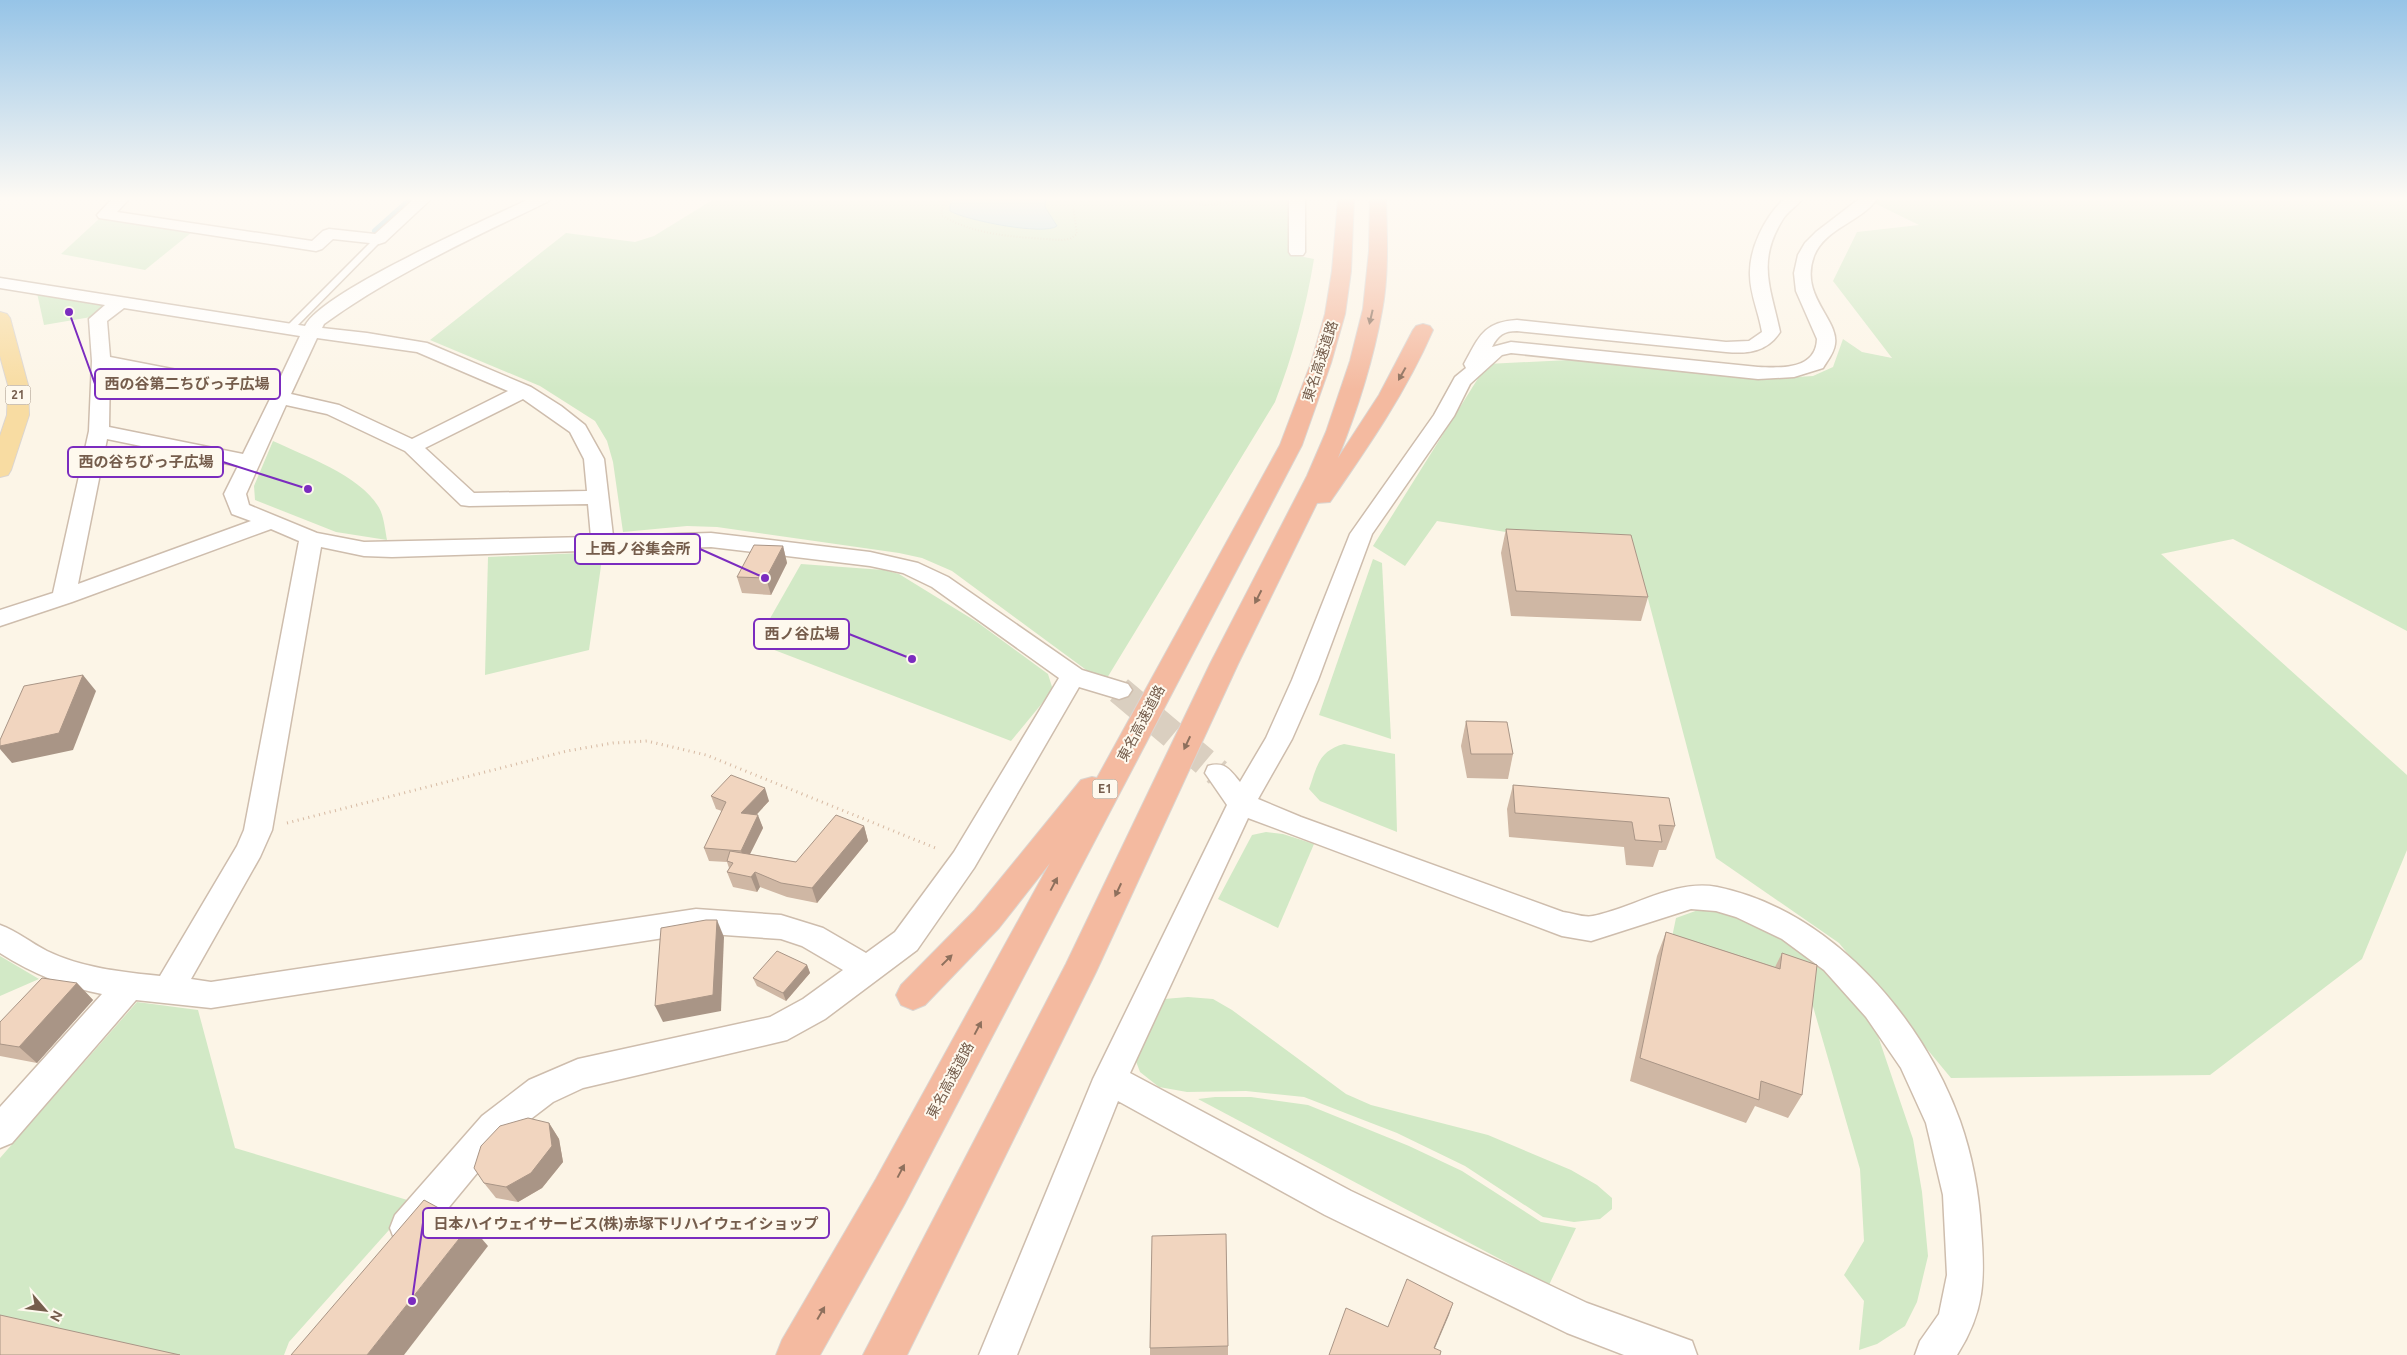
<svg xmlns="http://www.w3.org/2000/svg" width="2407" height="1355" font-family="Ubuntu,'Noto Sans JP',sans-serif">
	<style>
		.green { fill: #d2e9c6 }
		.water { fill: #bcdde5; stroke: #a2ccd7 }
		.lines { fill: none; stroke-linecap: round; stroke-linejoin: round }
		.stream { stroke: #a2ccd7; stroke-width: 6 }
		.street-tunnel { stroke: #dacfc0; stroke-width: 28; stroke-dasharray: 28 14; stroke-linecap: butt }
		.lane-casing { stroke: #cebdad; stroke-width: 3 }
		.street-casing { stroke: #cebdad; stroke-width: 3 }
		.primary-casing { stroke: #dbd5d0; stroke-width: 2 }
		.highway-casing { stroke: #dbd5d0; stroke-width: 2 }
		.path-far1 { stroke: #d6b9a2; stroke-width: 2; stroke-dasharray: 0.5 2.5; stroke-linecap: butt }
		.path { stroke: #d6b9a2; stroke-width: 3; stroke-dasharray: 1 4.5; stroke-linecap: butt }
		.lane { fill: #fff; fill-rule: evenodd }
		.street { fill: #fff; fill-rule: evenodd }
		.primary { fill: #f8dca2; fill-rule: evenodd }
		.highway { fill: #f4baa0; fill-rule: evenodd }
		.wall { fill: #cfb7a4 }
		.shaded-wall { fill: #a99586 }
		.building { fill: #f1d5bf; stroke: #a99586 }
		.oneway { fill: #8e705d }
		.labels { text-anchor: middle; stroke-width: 4; stroke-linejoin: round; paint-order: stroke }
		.shield { fill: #fef9ee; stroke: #9e8c7d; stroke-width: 1 }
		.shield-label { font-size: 12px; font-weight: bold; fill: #755d4c }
		.street-label { font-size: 14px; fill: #755d4c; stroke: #fef9ee }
		.leader { fill: none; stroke: #7b2cbf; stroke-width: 2 }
		.callout-dot { fill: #7b2cbf; stroke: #fef9ee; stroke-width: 2 }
		.callout { fill: #fef9ee; stroke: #7b2cbf; stroke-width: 2 }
		.callout-label { font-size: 15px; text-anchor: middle; font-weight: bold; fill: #755d4c }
	</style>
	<rect width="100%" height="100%" fill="#fcf5e7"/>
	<g class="green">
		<path d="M714,199H1299V256L1314,259C1306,308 1293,355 1275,402L1104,683L952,571L922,558L899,553L717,527L687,526L623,532L613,462L607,441L595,421L540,386L430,340L566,233L635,242L654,236Z"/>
		<path d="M1866,199H2407V631L2233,539L2161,554L2407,775V850L2362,959L2210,1075L1951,1078L1839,943L1716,858L1636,553L1437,521L1405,566L1373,546L1487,364L1569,360L1780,378L1813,376L1833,367L1843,339L1862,352L1892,358L1833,281L1857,232L1919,225Z"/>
		<path d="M100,218L192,232L145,270L61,254Z"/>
		<path d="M37,293L102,303L103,308L91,317L44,325Z"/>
		<path d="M273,441C305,456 359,475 378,506C384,515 385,530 387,540L336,532L255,500L254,486Z"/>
		<path d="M603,552L589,650L485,675L488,557Z"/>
		<path d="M1373,559L1382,563L1391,739L1319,715Z"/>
		<path d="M801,564L884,570L899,574L977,622L1048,674L1053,690L1011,741L756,643Z"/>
		<path d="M1344,744L1395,754L1397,832L1320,801L1309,789C1317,767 1318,751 1344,744Z"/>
		<path d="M1266,832L1283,834L1314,844L1278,928L1218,899L1252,835Z"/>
		<path d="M1701,909L1745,918L1811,955L1853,997L1878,1036L1913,1139L1922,1192L1928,1256L1917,1302L1905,1326L1877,1344L1859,1350L1864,1301L1844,1275L1864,1241L1860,1169L1812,1003L1670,947L1676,918Z"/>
		<path d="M0,956L39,979L0,996Z"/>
		<path d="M1188,997L1213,999L1232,1010L1346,1094L1371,1105L1488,1135L1571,1170L1597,1185L1612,1198V1209L1600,1219L1574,1222L1543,1217L1465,1166L1397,1133L1304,1097L1246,1091L1187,1092L1159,1087L1140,1072L1134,1056L1164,999Z"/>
		<path d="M137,1002L198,1010L235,1148L414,1202L289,1342L284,1355H0V1158Z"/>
		<path d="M1215,1097H1251L1308,1105L1409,1146L1462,1171L1541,1222L1576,1228L1549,1285L1198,1099Z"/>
	</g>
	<path class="water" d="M954,199H1046L1045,207L1057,226C1044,236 965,220 950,211V205Z"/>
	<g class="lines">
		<path class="stream" d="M375,231L411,199"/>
		<path class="street-tunnel" d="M1119,690L1218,773"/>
		<g class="lane-casing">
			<path id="lane" d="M376,237L383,239L293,330H287V326Z"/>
		</g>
		<g class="street-casing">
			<g id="street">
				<path d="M112,199H129L117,212L312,241L323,231L329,229L375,234L414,199H431L385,242L379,244L333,239L322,249L316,251L99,218L97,215Z"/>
				<path d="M529,199H550L547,202C471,239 393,274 324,324L322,328L367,333L427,343L531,387L561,406L585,425L604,459L613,536L711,533L870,552L918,563L948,577L1082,670L1128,684L1132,690L1128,696L1119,699L1079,687L974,868L917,950L825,1019L787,1040L583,1088L553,1102L506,1138L421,1241L408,1246L395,1241L390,1228L395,1215L482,1116L529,1080L578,1059L770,1017L803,999L843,970L802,946L781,939L696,933L211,1008L136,1000L12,1143L0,1148V1107L102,994C65,987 33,974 0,953V925C17,931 31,943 47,951C82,968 122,972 160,976L237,846L244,830L299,541L271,529L72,602L0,626V610L53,593L89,431L92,361L89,319L105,305L0,288V278L305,326C321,292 488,219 529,199ZM124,308L300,336L275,389L110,357L107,321ZM317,338L417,352L508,391L412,439L339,405L291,394ZM110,368L265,398L270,399L243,454L109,427ZM523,399L570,432L584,459L587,491L474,493L425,448ZM286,405L327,414L405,451L461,505L469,506L588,504L591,537L364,542L317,533L249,505L246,494ZM107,439L238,466L224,494L232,514L251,521L78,584ZM321,547L364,556L392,557L711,547L870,566L903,573L932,587L1059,678L954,852L895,932L866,953L823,928L781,915L696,909L211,982L191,979L260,857L272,830Z"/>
				<path d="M1289,199H1305V252L1303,255H1291L1289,252Z"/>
				<path d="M1784,199H1802C1796,207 1788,211 1783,219C1756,262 1771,288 1780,332C1767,352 1748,354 1726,352L1517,331C1504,331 1498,335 1492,347L1511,342L1758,367C1781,368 1816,370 1817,339L1796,291L1794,273L1798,255L1805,243L1816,232L1859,199H1877C1861,222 1825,228 1814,256C1799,296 1839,319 1835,344C1834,353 1827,361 1823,368L1794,377L1758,379L1511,353L1502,355L1470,384L1454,416L1372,534L1318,680L1292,739L1258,799L1301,817L1563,912C1572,913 1584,918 1593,916C1634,908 1675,879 1717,887C1830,910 1922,1016 1960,1121C1972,1155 1979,1193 1981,1229C1985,1279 1985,1311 1957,1355H1915L1920,1341L1939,1314L1947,1275L1943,1195L1926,1123L1901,1068L1866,1017L1824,970L1782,939L1736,917L1716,911L1691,909L1591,941L1562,936L1248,818L1130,1073L1351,1191L1587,1303L1692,1341L1697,1355H1624L1567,1333L1325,1215L1118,1101L1017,1355H979L1093,1079L1227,805L1205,773L1208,766C1225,761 1230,770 1240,782L1266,738L1292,680L1350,534L1434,415L1455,377L1466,368L1464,364C1479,337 1483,322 1517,320L1726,342L1749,341L1762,332C1759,313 1750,294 1750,275C1749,248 1765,217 1784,199Z"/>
			</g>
		</g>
		<g class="primary-casing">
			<path id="primary" d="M0,312L7,314L10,318L28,385L29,415L11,470L8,475L0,477V436L7,415L8,385L0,356Z"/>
		</g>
		<g class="highway-casing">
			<g id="highway">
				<path d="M1338,199H1354L1351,271L1345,314L1331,363L1302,445L904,1205L820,1355H776L782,1340L876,1179L1050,863L999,928L925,1005L913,1010L901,1005L896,995L901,985L975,910L1081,780L1092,777L1097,778L1280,445L1311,363L1325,314L1332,271Z"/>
				<path d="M1370,199H1386C1387,236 1389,275 1382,311C1373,361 1357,411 1338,458L1379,395L1413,330L1416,326L1423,324L1430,326L1433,330C1406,392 1368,447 1330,502L1317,503L1238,664L1096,972L907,1355H863L1066,964L1210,664L1307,476L1326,432L1350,361L1363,309L1369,251Z"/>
			</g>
		</g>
		<g class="path-far1">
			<path d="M945,199L941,215C977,237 1020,237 1061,240L1070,239L1077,234L1073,207L1077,199"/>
			<path d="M1170,199L1206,205L1265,199"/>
		</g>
		<path class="path" d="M287,823L567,751L613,743L647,741L706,755L938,849"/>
		<use href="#lane" class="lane"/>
		<use href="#street" class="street"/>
		<use href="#primary" class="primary"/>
		<use href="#highway" class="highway"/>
	</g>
	<g class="wall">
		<path d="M1506,529L1648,597L1641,621L1511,616L1501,553Z"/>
		<path d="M783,546L787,563L771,595L742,593L737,577Z"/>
		<path d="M1466,721L1513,754L1508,779L1467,778L1461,746Z"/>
		<path d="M1513,785L1675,826L1666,850H1659L1653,867L1626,865L1624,847L1509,837L1507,809Z"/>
		<path d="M711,796L769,801L757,814L763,828L750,854L796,862L864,826L868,841L817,903L787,897L760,887L757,892L733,887L727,872L729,868L727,862L709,861L704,848L722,811L716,809Z"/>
		<path d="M1666,932L1775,967L1782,953L1802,1095L1788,1118L1755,1106L1746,1123L1630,1081L1657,956Z"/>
		<path d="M807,965L810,973L786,1001L757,986L753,978Z"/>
		<path d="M77,983L93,1000L37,1063L0,1056V1022Z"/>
		<path d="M549,1123L559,1139L563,1162L542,1188L518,1202L496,1198L484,1183Z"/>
		<path d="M1228,1346V1355H1150V1348Z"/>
	</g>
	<g class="shaded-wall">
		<path d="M783,546L787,563L771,595L766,578Z"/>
		<path d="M83,675L96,691L73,750L12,763L0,749V746Z"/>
		<path d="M765,788L769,801L746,826L741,813Z"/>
		<path d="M758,815L763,828L745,864L741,851Z"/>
		<path d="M864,826L868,841L817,903L812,888Z"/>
		<path d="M755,872L760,887L757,892L751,877Z"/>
		<path d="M717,920L724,937L721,1011L663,1022L655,1006Z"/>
		<path d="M807,965L810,973L786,1001L783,993Z"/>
		<path d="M77,983L93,1000L37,1063L19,1047Z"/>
		<path d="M549,1123L559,1139L563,1162L542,1188L518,1202L506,1187Z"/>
		<path d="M470,1225L488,1246L404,1355H367Z"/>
		<path d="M1453,1303L1449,1315L1432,1355L1434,1348Z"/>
	</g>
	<g class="building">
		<path d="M1506,529L1631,535L1648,597L1516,591Z"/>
		<path d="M754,545L783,546L766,578L737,577Z"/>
		<path d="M83,675L59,733L0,746V740L24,686Z"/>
		<path d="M1466,721L1507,722L1513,754H1471Z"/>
		<path d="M731,775L765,788L741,813L758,815L741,851L704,848L726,802L711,796Z"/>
		<path d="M1513,785L1669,798L1675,826L1659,825L1662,842L1635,840L1632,822L1515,813Z"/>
		<path d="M836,815L864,826L812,888L781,883L755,872L751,877L727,872L733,863L727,861L730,851L796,862Z"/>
		<path d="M706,920H717L713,995L655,1006L661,928Z"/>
		<path d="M1666,932L1780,969L1782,953L1817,965L1802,1095L1761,1081L1759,1100L1640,1058Z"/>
		<path d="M777,951L807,965L783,993L753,978Z"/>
		<path d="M42,978L77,983L19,1047L0,1044V1022Z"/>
		<path d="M528,1118L549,1123L552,1146L531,1173L506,1187L484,1183L474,1168L481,1146L500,1126Z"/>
		<path d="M424,1200L470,1225L367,1355H291Z"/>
		<path d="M1226,1234L1228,1346L1150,1348L1152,1236Z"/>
		<path d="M1407,1279L1453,1303L1434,1348L1441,1351L1440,1355H1329L1346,1308L1388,1327Z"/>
		<path d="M0,1315L180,1355H0Z"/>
	</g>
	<defs><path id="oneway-solid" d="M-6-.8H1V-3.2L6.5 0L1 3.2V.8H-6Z" transform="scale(1.25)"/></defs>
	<g class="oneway">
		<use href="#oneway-solid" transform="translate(1371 317) rotate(103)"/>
		<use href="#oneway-solid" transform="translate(1402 374) rotate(119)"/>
		<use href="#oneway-solid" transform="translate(1258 597) rotate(117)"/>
		<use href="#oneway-solid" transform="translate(1187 743) rotate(115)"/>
		<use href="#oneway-solid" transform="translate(1054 884) rotate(-62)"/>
		<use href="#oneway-solid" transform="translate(1118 890) rotate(115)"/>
		<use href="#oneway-solid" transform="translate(947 960) rotate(-45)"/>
		<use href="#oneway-solid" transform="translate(978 1028) rotate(-62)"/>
		<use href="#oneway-solid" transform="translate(901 1171) rotate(-62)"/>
		<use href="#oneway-solid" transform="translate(821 1313) rotate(-60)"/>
	</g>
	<linearGradient id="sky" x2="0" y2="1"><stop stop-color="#96c4e7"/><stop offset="0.51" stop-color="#fefaf4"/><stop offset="1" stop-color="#fefaf4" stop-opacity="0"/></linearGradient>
	<rect width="2407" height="389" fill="url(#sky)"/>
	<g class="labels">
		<g class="shield">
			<rect x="5.5" y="385.5" width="25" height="19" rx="4"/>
			<rect x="1092.5" y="779.5" width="25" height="19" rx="4"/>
		</g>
		<g class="shield-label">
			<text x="18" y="399">21</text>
			<text x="1105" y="793">E1</text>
		</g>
		<g class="street-label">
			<text transform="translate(1320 361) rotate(-72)" y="5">東名高速道路</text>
			<text transform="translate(1141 723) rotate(-62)" y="5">東名高速道路</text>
			<text transform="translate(950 1080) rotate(-62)" y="5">東名高速道路</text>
		</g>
	</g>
	<path class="leader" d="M69 312L95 384M308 489L223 462M765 578L700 549M912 659L849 634M412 1301L423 1223"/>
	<g class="callout-dot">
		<circle cx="69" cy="312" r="5"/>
		<circle cx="308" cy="489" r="5"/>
		<circle cx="765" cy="578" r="5"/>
		<circle cx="912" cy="659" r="5"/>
		<circle cx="412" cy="1301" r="5"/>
	</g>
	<g class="callout">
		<rect x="95" y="369" width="185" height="30" rx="5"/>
		<rect x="68" y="447" width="155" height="30" rx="5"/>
		<rect x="575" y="534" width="125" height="30" rx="5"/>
		<rect x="754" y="619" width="95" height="30" rx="5"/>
		<rect x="423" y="1208" width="406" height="30" rx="5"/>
	</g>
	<g class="callout-label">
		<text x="187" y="389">西の谷第二ちびっ子広場</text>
		<text x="146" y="467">西の谷ちびっ子広場</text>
		<text x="638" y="554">上西ノ谷集会所</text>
		<text x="802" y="639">西ノ谷広場</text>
		<text x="626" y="1229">日本ハイウェイサービス(株)赤塚下リハイウェイショップ</text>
	</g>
	<g transform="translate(45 1310) rotate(118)" stroke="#fef9ee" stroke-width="4" paint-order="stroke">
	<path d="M0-4L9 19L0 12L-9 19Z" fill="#755d4c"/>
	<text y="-8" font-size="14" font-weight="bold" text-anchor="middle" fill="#755d4c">N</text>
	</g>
</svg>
